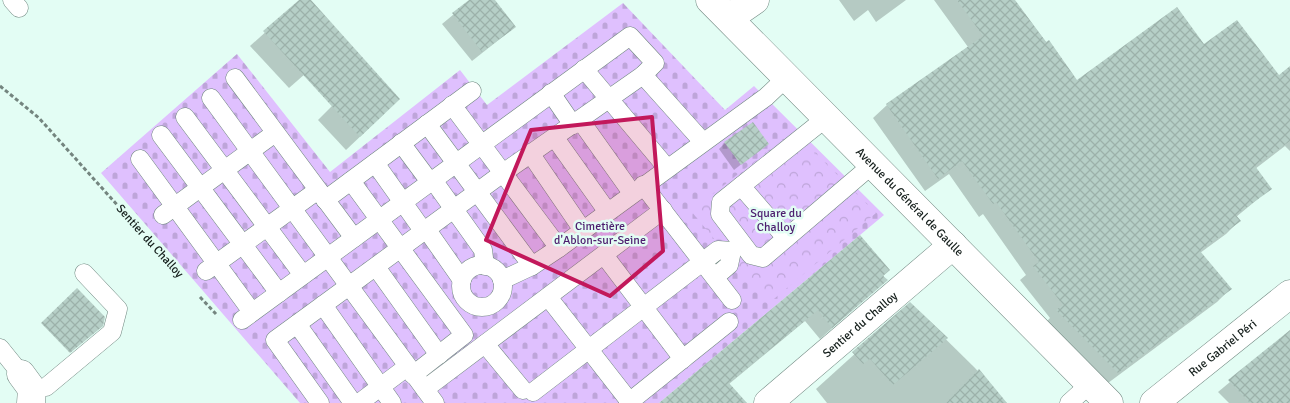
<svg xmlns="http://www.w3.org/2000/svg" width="1290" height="403" font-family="Signika,sans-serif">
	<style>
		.cemetery { fill: url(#cemetery-stones) }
		.park { fill: url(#park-crowns) }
		.shadow { fill: #0003 }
		.building { fill: url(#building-cross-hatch) }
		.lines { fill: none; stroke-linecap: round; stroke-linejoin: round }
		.lane-casing { stroke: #718881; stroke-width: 19 }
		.street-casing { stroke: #718881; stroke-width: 29 }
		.secondary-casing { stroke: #718881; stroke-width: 29 }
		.path { stroke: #74857f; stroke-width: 3; stroke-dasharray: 4 2.5; stroke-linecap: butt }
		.lane { stroke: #fff; stroke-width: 18 }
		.street { stroke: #fff; stroke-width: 28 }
		.secondary { stroke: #fff; stroke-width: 28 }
		.marked { fill: #c2185b; fill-opacity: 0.2; stroke: #c2185b; stroke-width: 4; stroke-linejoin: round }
		.labels { text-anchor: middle; stroke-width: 5; stroke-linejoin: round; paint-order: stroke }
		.street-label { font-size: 12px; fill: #141e1b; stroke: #e3fdf4 }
		.park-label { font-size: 12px; fill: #4c1d6e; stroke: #e3fdf4 }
	</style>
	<defs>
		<pattern id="cemetery-stones" width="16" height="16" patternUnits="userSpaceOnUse" patternTransform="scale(1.25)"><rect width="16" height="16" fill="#dfc0fe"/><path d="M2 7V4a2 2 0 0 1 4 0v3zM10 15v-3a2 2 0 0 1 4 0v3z" fill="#bea5d9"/></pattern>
		<pattern id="park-crowns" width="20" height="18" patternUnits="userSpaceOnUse" patternTransform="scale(1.25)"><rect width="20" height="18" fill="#dfc0fe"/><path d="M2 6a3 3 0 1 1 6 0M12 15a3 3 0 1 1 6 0" fill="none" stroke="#bea5d9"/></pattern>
		<pattern id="building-cross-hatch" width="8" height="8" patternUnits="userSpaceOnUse" patternTransform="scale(1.25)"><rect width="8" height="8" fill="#b6cfc7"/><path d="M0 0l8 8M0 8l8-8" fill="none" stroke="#9cb1aa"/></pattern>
	</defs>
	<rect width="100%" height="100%" fill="#e3fdf4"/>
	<path class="cemetery" d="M623,3L725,110L754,86L884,215L659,403H300L101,173L237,54L330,172L460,70L487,105Z"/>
	<path class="park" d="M793,131L876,213L768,304L691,211Z"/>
	<g class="shadow">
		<path d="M301,0H309L330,52L289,88L250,46Z"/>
		<path d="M471,0H494L515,27L472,61L442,24Z"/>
		<path d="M839,0H906L876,22L868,10L854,21Z"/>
		<path d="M934,0H1014L1076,81L1204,46L1278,77L1290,68V151L1285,146L1255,169L1270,189L1236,217L1239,221L1226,234L1200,253L1230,289L1217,302L1104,386L1044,324L1050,318L1020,280L1026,275L983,214L979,217L949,174L925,191L873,118L887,105L968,47Z"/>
		<path d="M332,106L385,113L346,150L318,120Z"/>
		<path d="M725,143L767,144L734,170L719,149Z"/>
		<path d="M860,237L886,280L820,339L805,321L729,384L733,403H660Z"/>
		<path d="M910,304L975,368L1000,396L993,403H827L816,389Z"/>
		<path d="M1290,332V403H1229L1218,392Z"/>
	</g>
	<g class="building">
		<path d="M299,0H311L400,99L360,137L263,31Z"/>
		<path d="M469,0H495L516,27L482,52L452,13Z"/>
		<path d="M957,0H1015L1046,42L1049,40L1077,80L1177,7L1204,44L1237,20L1279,75L1290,66V141L1255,166L1272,189L1236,215L1241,221L1200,251L1232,289L1118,373L1056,310L1063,305L1033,266L1039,262L996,202L993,204L962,161L938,179L886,104L983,36Z"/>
		<path d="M753,122L769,144L741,165L724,142Z"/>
		<path d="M860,235L890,270L883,276L888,280L832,328L818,310L729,383L747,403H659Z"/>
		<path d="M77,288L105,317L103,326L70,353L41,323Z"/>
		<path d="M910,302L948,338L893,385L870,359L863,364L852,352Z"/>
		<path d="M1290,330V403H1250L1228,380Z"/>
		<path d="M979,369L1007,403H946Z"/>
	</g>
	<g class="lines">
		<g class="lane-casing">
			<g id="lane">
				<path d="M12,0L19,8"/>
				<path d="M584,69L667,168"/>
				<path d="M643,75L703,142"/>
				<path d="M235,78L354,238"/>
				<path d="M551,93L573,125"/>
				<path d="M211,98L435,403"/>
				<path d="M452,105L559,248"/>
				<path d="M185,117L303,275"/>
				<path d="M826,118L721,202L720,214L751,255L763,258L872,165"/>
				<path d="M580,120L632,193"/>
				<path d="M427,124L532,266"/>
				<path d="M161,135L279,293"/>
				<path d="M555,138L607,211"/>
				<path d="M401,143L430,182"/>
				<path d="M530,153L582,229"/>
				<path d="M140,159L252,312"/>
				<path d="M375,163L424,232"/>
				<path d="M433,180L483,250L485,266"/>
				<path d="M351,181L464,335L413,375"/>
				<path d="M643,185L732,300"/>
				<path d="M741,186L786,238"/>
				<path d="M325,200L472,91"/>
				<path d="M163,215L275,133"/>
				<path d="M427,230L462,280"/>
				<path d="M604,255L683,359"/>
				<circle cx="482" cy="286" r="21"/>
				<path d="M376,267L439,355"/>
				<path d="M206,271L318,190"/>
				<path d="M502,280L532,266L559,248L766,97L786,78"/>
				<path d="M548,297L630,402"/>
				<path d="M242,320L630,36L655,63L643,75L503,173L323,305"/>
				<path d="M297,324L353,403"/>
				<path d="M485,344L523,390"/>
				<path d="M0,348L21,374"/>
				<path d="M46,387L112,332L118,309L84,273"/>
				<path d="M425,389L663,210"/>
				<path d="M533,392L718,250L732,251L729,265L715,277"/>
				<path d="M320,403L275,340L323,305L392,403"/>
				<path d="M359,403L407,367"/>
				<path d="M628,403L729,322"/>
				<path d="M1069,403L1090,384"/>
			</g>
		</g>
		<g class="street-casing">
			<g id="street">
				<path d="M729,18L755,0"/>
				<path d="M21,374L32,389L31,403"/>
				<path id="s1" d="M768,403L953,245"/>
				<path id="s2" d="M1154,403L1290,294"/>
			</g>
		</g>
		<g class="secondary-casing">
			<g id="secondary">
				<path id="s3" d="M710,0L1109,403"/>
			</g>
		</g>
		<g class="path">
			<path d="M0,86L39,118L137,227"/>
			<path d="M147,237L179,273"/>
			<path d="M200,297L216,314"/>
		</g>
		<use href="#lane" class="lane"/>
		<use href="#street" class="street"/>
		<use href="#secondary" class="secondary"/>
	</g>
	<path class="marked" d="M652,117L663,251L610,296L486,240L531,130Z"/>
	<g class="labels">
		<g class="street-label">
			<text dy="4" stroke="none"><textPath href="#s3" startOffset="284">Avenue du Général de Gaulle</textPath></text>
			<text transform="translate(150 241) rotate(48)" y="4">Sentier du Challoy</text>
			<text dy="4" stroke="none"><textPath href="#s1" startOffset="121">Sentier du Challoy</textPath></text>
			<text dy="4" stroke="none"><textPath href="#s2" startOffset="88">Rue Gabriel Péri</textPath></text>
		</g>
		<g class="park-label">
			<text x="776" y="217">Square du<tspan x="776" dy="14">Challoy</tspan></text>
			<text x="600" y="230">Cimetière<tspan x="600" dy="14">d'Ablon-sur-Seine</tspan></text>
		</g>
	</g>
</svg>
